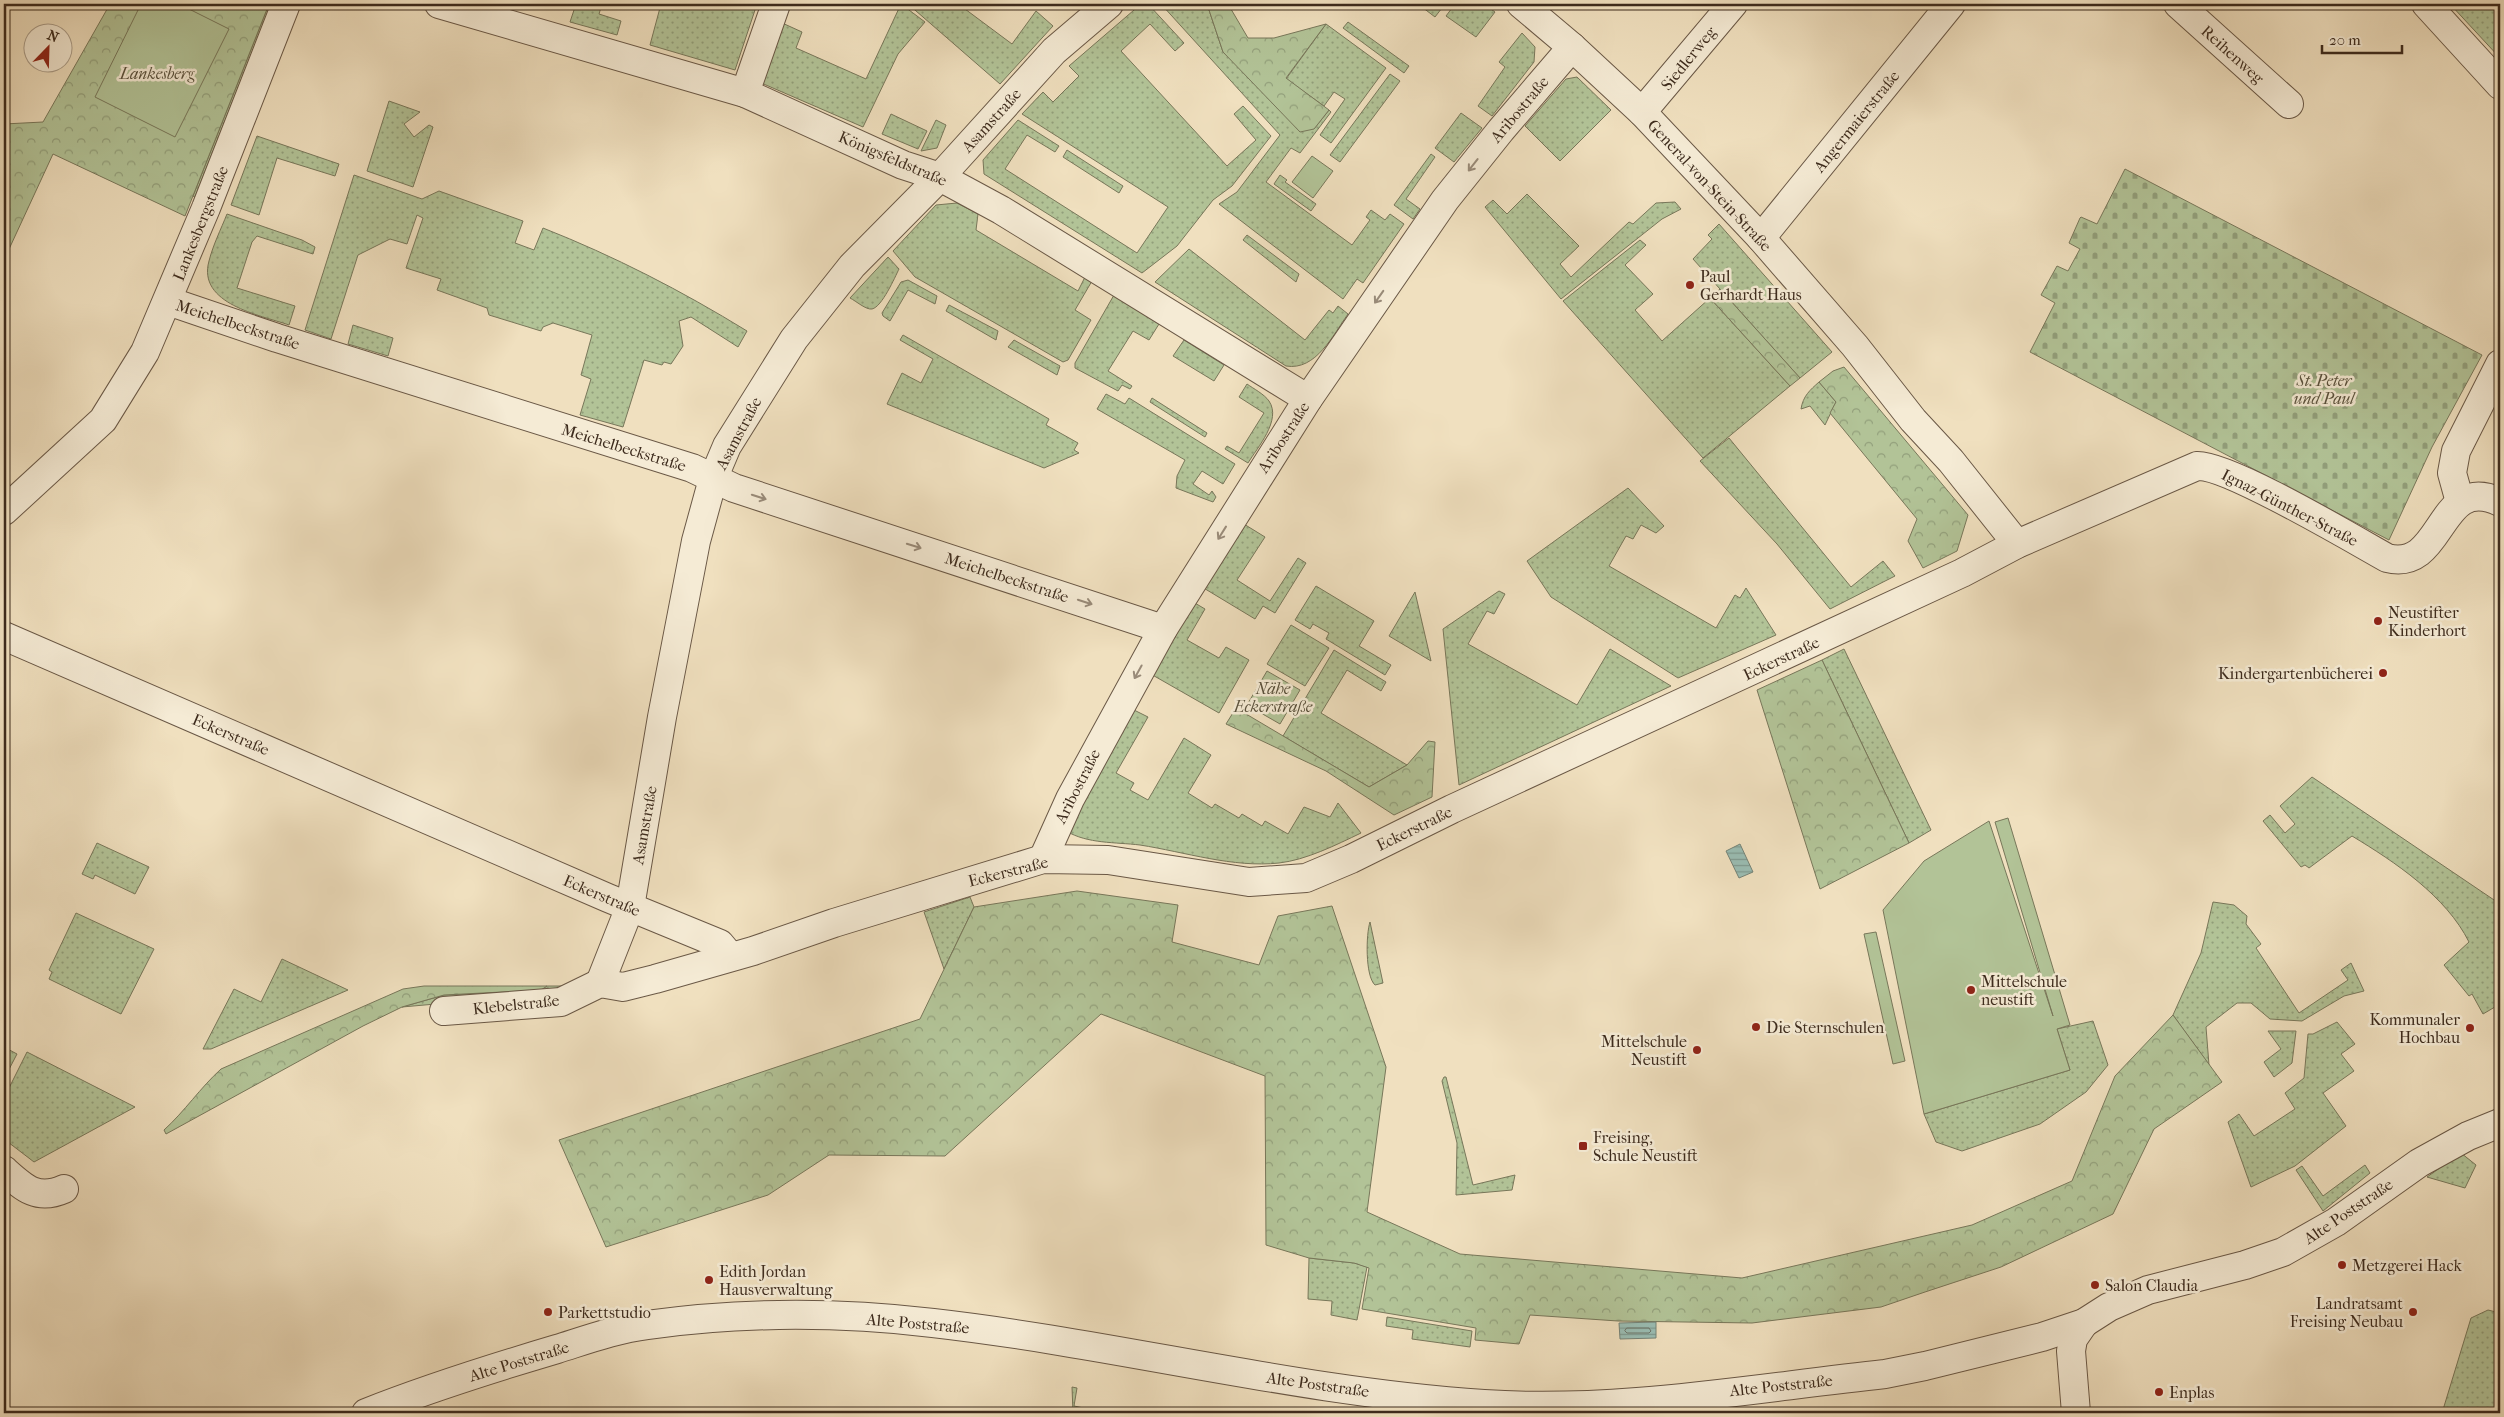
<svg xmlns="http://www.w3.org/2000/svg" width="2504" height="1417" font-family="'IM FELL French Canon',serif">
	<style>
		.grass { fill: url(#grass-dots); stroke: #78775a }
		.forest { fill: url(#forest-crowns); stroke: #78775a }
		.cemetery { fill: url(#cemetery-stones); stroke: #78775a }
		.park { fill: #b2c397; stroke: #78775a }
		.water { fill: url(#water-rules); stroke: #758377 }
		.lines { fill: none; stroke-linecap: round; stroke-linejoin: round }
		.shore { stroke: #6c7468; stroke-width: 1 }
		.minor-casing { stroke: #6a5846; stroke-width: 30 }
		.minor { stroke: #f5ebd5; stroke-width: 28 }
		.oneway { stroke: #998b79 }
		.poi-dot { fill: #8f2418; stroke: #f5ebd5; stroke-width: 2 }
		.labels { text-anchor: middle; stroke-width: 5; stroke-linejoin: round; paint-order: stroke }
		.street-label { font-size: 16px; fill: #3d2b1d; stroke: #f5ebd5 }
		.park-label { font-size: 16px; font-style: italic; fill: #5a513c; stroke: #f5ebd5 }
		.poi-label { font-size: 16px; fill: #3d2b1d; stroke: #f5ebd5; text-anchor: start }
	</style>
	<defs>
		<pattern id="grass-dots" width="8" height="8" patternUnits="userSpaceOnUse" patternTransform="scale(1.25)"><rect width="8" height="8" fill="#b2c397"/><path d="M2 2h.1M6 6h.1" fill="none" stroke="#929f7b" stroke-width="1.8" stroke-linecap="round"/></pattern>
		<pattern id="forest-crowns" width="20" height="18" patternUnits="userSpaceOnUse" patternTransform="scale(1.25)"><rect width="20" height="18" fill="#b2c397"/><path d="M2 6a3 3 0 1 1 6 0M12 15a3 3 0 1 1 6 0" fill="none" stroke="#929f7b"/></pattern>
		<pattern id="cemetery-stones" width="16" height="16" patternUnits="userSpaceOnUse" patternTransform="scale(1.25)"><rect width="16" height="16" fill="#b2c397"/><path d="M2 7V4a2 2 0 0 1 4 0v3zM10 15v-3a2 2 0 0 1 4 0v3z" fill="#929f7b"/></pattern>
		<pattern id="water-rules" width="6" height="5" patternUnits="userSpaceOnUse" patternTransform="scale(1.25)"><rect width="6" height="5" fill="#9abdb3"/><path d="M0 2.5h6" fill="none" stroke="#7f9a91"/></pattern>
	</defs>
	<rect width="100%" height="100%" fill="#f0e0bf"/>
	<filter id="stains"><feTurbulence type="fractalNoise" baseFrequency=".004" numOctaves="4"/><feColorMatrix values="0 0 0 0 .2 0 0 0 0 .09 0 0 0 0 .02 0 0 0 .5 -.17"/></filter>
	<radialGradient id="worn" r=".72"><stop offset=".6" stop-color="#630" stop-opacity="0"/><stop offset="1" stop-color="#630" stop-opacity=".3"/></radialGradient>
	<g class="grass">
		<path d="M269,4H278L201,201L193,196Z"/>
		<path d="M576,4H602L599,14L621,21L617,35L570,22Z"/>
		<path d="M661,4H719L726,6L727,4H757L735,70L650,45Z"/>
		<path d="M901,4L925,22L898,54L863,127L759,82L780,22L802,32L796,48L866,79Z"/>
		<path d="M908,4H969L965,9L1012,44L1036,11L1053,26L1000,84Z"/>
		<path d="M1141,4H1148L1184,43L1175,51L1150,24L1121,51L1227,166L1256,140L1234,114L1243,106L1271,136L1232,186L1213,200L1177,246L1142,273L984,174L983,160L1018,120L1059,146L1055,152L1027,135L1005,169L1137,253L1168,207L1022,114L1043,92L1053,102L1079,76L1069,66Z"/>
		<path d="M1161,4H1207L1223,52L1314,129L1329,110L1331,112L1300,153L1291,148L1266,182L1352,245L1370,220L1366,217L1371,210L1385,220L1390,214L1404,224L1363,283L1357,279L1343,299L1219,204L1237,192L1280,135Z"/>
		<path d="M1418,4H1445L1435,17Z"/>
		<path d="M1455,4H1484L1495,12L1476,37L1446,16Z"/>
		<path d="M2450,4H2500V58Z"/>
		<path d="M1348,22L1409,66L1404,73L1343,28Z"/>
		<path d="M1326,24L1386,68L1331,143L1320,135L1345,99L1334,92L1324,106L1286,79Z"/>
		<path d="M1522,33L1535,47L1534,62L1492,116L1478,106L1505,67L1499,62Z"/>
		<path d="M1390,74L1400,81L1340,162L1330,155Z"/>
		<path d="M1577,77L1611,110L1560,161L1525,126L1566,79Z"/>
		<path d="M389,101L420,112L404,124L414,137L429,125L433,127L413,187L367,171Z"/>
		<path d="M1461,113L1482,128L1454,162L1435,148Z"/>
		<path d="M891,114L927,131L918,149L882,134Z"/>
		<path d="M936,120L946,125L937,148L921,151Z"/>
		<path d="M257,136L339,164L335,176L277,158L259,215L231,205Z"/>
		<path d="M1067,150L1123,186L1119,193L1063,157Z"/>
		<path d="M1431,154L1435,157L1406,199L1420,209L1413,219L1394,205Z"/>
		<path d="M354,175L422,199L439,191L523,221L515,243L534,250L543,228C614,256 682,291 747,331L738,347L691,317L679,321L683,346L671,364L664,362L662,365L644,360L623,427L580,415L591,379L581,375L592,335L553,323L543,327L541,331L489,315L487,308L437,290L441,279L406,268L423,218L417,215L407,244L390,239L358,255L331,339L305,330Z"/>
		<path d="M1280,175L1287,180L1285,182L1316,204L1311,211L1274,184Z"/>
		<path d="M1527,194L1579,246L1560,264L1571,277L1629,222L1633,224L1656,203L1675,202L1681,209L1662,219L1561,299L1485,207L1493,200L1507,214Z"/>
		<path d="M957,203L978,214L976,230L1078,291L1085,277L1092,281L1075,310L1091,320L1068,360L1063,362L915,277L893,251L936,205Z"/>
		<path d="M227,214L302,240L315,247L313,254L257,236L252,242L237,288L295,306L289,325C260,315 197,304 209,261C213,245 221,229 227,214Z"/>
		<path d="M1719,224L1832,352L1800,378L1693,259L1712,239L1708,235Z"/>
		<path d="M1247,235L1299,274L1296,282L1243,240Z"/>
		<path d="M1640,240L1646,245L1625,265L1653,294L1635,310L1662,341L1710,298L1790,386L1703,458L1563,301Z"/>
		<path d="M1189,249L1305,340L1329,310L1333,313L1338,306L1348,314C1333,335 1316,371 1286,366L1155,282Z"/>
		<path d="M888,257L899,269C895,277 882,307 872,309C866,310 856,301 850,298Z"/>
		<path d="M908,280L937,296L935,304L908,290L890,321L883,316L882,313L901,282Z"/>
		<path d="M1114,295L1159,324L1149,340L1133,331L1108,371L1132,386L1130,389L1122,385L1118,391L1075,368V363Z"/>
		<path d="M949,305L998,331L996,340L946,311Z"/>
		<path d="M353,325L393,338L388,356L348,344Z"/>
		<path d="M903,335L1049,419L1046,425L1078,443L1074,450L1079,453L1044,468L887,404L902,373L921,383L933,359L900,340Z"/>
		<path d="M1014,340L1060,366L1057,375L1008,347Z"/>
		<path d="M1184,340L1224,365L1214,381L1173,356Z"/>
		<path d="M1819,382L1836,402L1825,425L1810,406L1801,409C1803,396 1810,390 1819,382Z"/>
		<path d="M1247,384C1254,389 1264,394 1269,401C1282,420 1257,448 1248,463L1225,449L1227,446L1239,453L1264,413L1239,397Z"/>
		<path d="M1106,394L1125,404L1129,398L1235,464L1223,484L1202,471L1193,484L1209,495L1212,491L1216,497L1213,502L1176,488L1177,476L1185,460L1097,409Z"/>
		<path d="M1152,398L1207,433L1205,437L1150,402Z"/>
		<path d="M1729,438L1851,587L1883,561L1895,576L1830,609L1777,544L1700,461Z"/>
		<path d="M1628,488L1664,526L1656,533L1641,525L1633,539L1626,536L1609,566L1716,628L1735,595L1740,598L1746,588L1776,635L1678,678L1551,597L1527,561Z"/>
		<path d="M1239,521L1265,537L1237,580L1270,601L1298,558L1306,563L1275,613L1263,606L1255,619L1197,584Z"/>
		<path d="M1316,586L1374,621L1359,646L1391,665L1385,675L1326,639L1329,633L1313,624L1310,629L1295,620Z"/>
		<path d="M1499,591L1505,594L1494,614L1487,611L1468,644L1577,705L1610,649L1671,686L1459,785L1443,629Z"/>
		<path d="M1415,592L1431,661L1389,636Z"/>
		<path d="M1188,599L1205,609L1187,640L1219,658L1226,647L1249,660L1219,713L1149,673Z"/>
		<path d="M1291,625L1329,648L1305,686L1267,664Z"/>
		<path d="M1844,649L1931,830L1909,843L1822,660Z"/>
		<path d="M1334,650L1386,682L1381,691L1347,670L1321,713L1407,765L1369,787L1283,736Z"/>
		<path d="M1130,708L1148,717L1116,773L1134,783L1130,790L1148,800L1184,738L1211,755L1188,793L1212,808L1215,804L1239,818L1242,814L1262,826L1265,821L1288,834L1304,807L1330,817L1338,803L1361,833C1336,845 1306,860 1279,863C1233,868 1185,852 1140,845C1115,842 1088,844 1066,831Z"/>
		<path d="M2312,777L2500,904V937L2496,961L2500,979V1004L2483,1014L2472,994L2469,996L2444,965L2469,942C2446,896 2395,862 2352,836L2309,868L2305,865L2301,867L2263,821L2270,815L2285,833L2295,824L2280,806Z"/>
		<path d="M97,843L149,867L135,894L95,875L93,879L82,874Z"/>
		<path d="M970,897L974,907L944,969L924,912Z"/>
		<path d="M2213,902L2234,905L2247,916L2246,924L2261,944L2256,948L2299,1013L2348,980L2341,970L2351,963L2364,991L2344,996L2302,1021L2270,1019L2251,1003H2237L2206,1027L2209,1065L2173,1015L2201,953Z"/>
		<path d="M76,913L154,949L121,1014L49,979L52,972L49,970Z"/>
		<path d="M1370,922L1383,983L1375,985C1365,976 1366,934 1370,922Z"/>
		<path d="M282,959L348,990L211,1049H203L234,989L261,1002Z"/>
		<path d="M547,986H566L537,995L402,1007L444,995L541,990Z"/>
		<path d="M2093,1021L2108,1065L2086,1092L2040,1124L1962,1151L1936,1142L1924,1114L2070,1070L2057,1029Z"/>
		<path d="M2337,1022L2355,1044L2341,1054L2354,1071L2323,1093L2346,1126L2295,1166L2251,1187L2228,1122L2239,1114L2254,1136L2295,1109L2285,1093L2304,1078L2308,1034H2313Z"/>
		<path d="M2268,1031H2296L2292,1063L2274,1077L2264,1062L2281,1049Z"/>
		<path d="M4,1047L17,1054L4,1079Z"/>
		<path d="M27,1052L135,1107L34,1162L4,1139V1098Z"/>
		<path d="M1444,1077H1446L1473,1185L1515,1175L1512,1190L1456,1195L1457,1143L1442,1081Z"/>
		<path d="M2461,1153L2476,1165L2465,1188L2427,1177Z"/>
		<path d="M2365,1165L2370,1173L2323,1211L2296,1170L2302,1166L2323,1196Z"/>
		<path d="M1309,1258L1355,1263L1367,1267L1357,1320L1331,1315L1332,1301L1308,1299Z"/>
		<path d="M2488,1310L2500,1313V1413H2442L2471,1318Z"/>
		<path d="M1387,1317L1472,1331L1470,1347L1412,1339L1413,1330L1386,1326Z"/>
		<path d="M1072,1387L1077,1388L1074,1406L1108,1413L1109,1409L1112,1413H1073Z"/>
	</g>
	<g class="forest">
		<path d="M110,4H269L185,216L53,154L4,260V124L43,122Z"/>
		<path d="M1207,4H1228L1248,38H1274L1326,24L1286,78L1329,110L1314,129L1300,132L1223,52Z"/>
		<path d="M1720,289L1800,378L1790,386L1710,298Z"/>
		<path d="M1844,367L1968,515L1957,551L1923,568L1908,541L1917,519L1830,413L1836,402L1819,382L1833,371Z"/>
		<path d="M1822,660L1909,843L1820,889L1757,690Z"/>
		<path d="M1236,708L1369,787L1407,765L1428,741L1435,742L1432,797L1394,815L1326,771L1226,724Z"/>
		<path d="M1077,891L1178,905L1172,942L1259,965L1278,916L1332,906L1386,1067L1367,1212L1460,1254L1742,1278L1972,1225L2072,1181L2115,1076L2173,1015L2222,1082L2154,1129L2113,1214L2001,1267L1925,1292L1881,1307L1752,1323L1618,1321L1530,1315L1519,1344L1475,1340L1476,1328L1362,1309L1369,1268L1354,1263L1309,1258L1266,1245L1265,1076L1101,1014L945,1156L829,1155L768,1195L606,1247L559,1140L920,1019L974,907Z"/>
		<path d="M424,986H547L541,990L444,995L402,1007L363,1026L166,1134L164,1130C185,1111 200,1088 221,1069L403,989Z"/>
	</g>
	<path class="cemetery" d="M2125,169L2482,355L2432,447L2389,540L2030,352L2055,303L2041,295L2057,266L2068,271L2080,249L2069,243L2080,218L2081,217L2097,224Z"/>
	<g class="park">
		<path d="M141,4H179L229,29L175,137L95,97Z"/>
		<path d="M1312,156L1333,171L1313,198L1292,182Z"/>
		<path d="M1267,671L1300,690L1280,724L1247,705Z"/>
		<path d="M2008,818L2070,1025L2057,1029L2070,1070L1924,1114L1883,910L1924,861L1989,821L2053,1016L1995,822Z"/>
		<path d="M1876,932L1905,1061L1893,1064L1864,934Z"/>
	</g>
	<g class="water">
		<path d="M1740,844L1753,872L1739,878L1726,851Z"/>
		<path d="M1656,1322V1338L1620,1339L1619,1323Z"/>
	</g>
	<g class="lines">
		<path class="shore" d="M1627,1328H1649L1651,1331L1649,1333H1627L1625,1331Z"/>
		<g class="minor-casing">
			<g id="minor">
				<path d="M439,4L745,93L903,165L940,177L1001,210L1308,399"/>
				<path d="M1521,4L1572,47L1642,112L1761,238L1855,346L1913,420L1951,461L2017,544"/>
				<path d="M2178,4L2289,104"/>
				<path d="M2426,4L2500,85"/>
				<path d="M745,93L776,4"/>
				<path d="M1642,112L1733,4"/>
				<path d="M1761,238L1951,4"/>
				<path d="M168,301L277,338L692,468L734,488L1163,629"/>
				<path d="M2460,502L2452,473L2456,451L2500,364"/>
				<path d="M4,511L103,420L145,352L206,208L286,4"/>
				<path d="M4,636L608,898L720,944L730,956"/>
				<path d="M1043,859L1070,799L1163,629L1308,399L1445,200L1501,130L1572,47"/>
				<path d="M600,983L630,907L662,717L696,541L713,479L727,446L794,339L852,266L940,177L1054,51L1109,4"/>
				<path d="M444,1011L561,1002L600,983L623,987L655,979L753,951L834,923L1043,859L1108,860L1249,882L1306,878L1351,859L1452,809L1962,573L2017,544L2197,466C2227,464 2353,539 2387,558C2445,573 2437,472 2500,502"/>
				<path d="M4,1170C24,1188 37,1201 64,1189"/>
				<path d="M366,1413C429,1388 493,1368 557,1349C586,1340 616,1329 647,1325C741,1312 839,1312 933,1323C1117,1344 1299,1392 1484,1404C1618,1413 1753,1388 1885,1374L1925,1366L2042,1337L2084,1323L2109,1307L2148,1290L2245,1265L2283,1252L2336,1222L2419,1163L2468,1136L2500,1123"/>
				<path d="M2076,1413L2071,1351L2073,1339L2084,1323"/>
			</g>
		</g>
		<use href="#minor" class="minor"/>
	</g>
	<defs><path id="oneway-shaft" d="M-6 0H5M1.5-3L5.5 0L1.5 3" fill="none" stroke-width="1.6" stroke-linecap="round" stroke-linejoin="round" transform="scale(1.25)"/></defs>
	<g class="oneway">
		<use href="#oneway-shaft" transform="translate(1473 165) rotate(128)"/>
		<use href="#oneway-shaft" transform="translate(1379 297) rotate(125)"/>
		<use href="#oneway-shaft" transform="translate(759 497) rotate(18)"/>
		<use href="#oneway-shaft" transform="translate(1222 533) rotate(122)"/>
		<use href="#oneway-shaft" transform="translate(914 546) rotate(17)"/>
		<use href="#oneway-shaft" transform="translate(1085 602) rotate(18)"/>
		<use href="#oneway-shaft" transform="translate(1138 672) rotate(119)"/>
	</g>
	<g class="poi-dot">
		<circle cx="1690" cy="285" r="5"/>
		<circle cx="2378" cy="621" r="5"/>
		<circle cx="2383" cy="673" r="5"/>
		<circle cx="1971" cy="990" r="5"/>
		<circle cx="1756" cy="1027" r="5"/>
		<circle cx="2470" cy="1028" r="5"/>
		<circle cx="1697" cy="1050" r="5"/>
		<rect x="1578" y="1141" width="10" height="10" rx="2.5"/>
		<circle cx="2342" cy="1265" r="5"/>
		<circle cx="709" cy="1280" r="5"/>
		<circle cx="2095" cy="1285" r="5"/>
		<circle cx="548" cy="1312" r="5"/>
		<circle cx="2413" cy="1312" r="5"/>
		<circle cx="2159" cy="1392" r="5"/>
	</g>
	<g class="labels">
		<g class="street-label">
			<text transform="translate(2233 54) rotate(42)" y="6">Reihenweg</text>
			<text transform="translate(1688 58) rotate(-51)" y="6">Siedlerweg</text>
			<text transform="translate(1519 109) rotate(-50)" y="6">Aribostraße</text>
			<text transform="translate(991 120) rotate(-48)" y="6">Asamstraße</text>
			<text transform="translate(1856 121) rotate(-51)" y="6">Angermaierstraße</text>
			<text transform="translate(893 158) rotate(23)" y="6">Königsfeldstraße</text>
			<text transform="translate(1710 185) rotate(47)" y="6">General-von-Stein-Straße</text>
			<text transform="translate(200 223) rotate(-68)" y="6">Lankesbergstraße</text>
			<text transform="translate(238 324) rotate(18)" y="6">Meichelbeckstraße</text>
			<text transform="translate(738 433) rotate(-62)" y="6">Asamstraße</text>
			<text transform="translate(1283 437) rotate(-57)" y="6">Aribostraße</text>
			<text transform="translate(624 447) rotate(17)" y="6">Meichelbeckstraße</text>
			<text transform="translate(2290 507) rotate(27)" y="6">Ignaz-Günther-Straße</text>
			<text transform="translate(1007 577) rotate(18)" y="6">Meichelbeckstraße</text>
			<text transform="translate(1781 658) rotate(-25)" y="6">Eckerstraße</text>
			<text transform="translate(231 734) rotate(23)" y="6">Eckerstraße</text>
			<text transform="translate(1077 786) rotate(-63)" y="6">Aribostraße</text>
			<text transform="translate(644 825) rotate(-80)" y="6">Asamstraße</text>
			<text transform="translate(1414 828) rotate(-26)" y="6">Eckerstraße</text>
			<text transform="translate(1008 871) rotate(-14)" y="6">Eckerstraße</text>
			<text transform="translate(602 895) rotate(23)" y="6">Eckerstraße</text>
			<text transform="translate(516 1004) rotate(-6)" y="6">Klebelstraße</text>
			<text transform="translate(2348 1211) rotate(-34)" y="6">Alte Poststraße</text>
			<text transform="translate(918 1323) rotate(5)" y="6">Alte Poststraße</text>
			<text transform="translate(519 1361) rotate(-17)" y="6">Alte Poststraße</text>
			<text transform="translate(1318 1384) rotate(8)" y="6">Alte Poststraße</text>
			<text transform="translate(1781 1385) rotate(-6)" y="6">Alte Poststraße</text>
		</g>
		<g class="park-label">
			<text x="157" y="79">Lankesberg</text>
			<text x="2324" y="386">St. Peter<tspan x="2324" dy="18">und Paul</tspan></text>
			<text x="1273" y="694">Nähe<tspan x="1273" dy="18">Eckerstraße</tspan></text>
		</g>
		<g class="poi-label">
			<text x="1700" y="282">Paul<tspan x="1700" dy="18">Gerhardt Haus</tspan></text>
			<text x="2388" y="618">Neustifter<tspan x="2388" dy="18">Kinderhort</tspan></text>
			<text x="2373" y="679" text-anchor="end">Kindergartenbücherei</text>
			<text x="1981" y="987">Mittelschule<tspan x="1981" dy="18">neustift</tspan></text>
			<text x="2460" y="1025" text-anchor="end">Kommunaler<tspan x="2460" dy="18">Hochbau</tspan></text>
			<text x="1766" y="1033">Die Sternschulen</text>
			<text x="1687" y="1047" text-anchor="end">Mittelschule<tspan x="1687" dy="18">Neustift</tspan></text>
			<text x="1593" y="1143">Freising,<tspan x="1593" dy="18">Schule Neustift</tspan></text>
			<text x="2352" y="1271">Metzgerei Hack</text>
			<text x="719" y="1277">Edith Jordan<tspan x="719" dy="18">Hausverwaltung</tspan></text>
			<text x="2105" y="1291">Salon Claudia</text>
			<text x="2403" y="1309" text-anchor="end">Landratsamt<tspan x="2403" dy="18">Freising Neubau</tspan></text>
			<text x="558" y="1318">Parkettstudio</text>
			<text x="2169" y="1398">Enplas</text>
		</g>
	</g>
	<rect width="2504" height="1417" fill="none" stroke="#f0e0bf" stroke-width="20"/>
	<rect x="5" y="5" width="2494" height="1407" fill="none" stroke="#3d2b1d" stroke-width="2.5"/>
	<rect x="10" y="10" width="2484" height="1397" fill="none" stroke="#3d2b1d"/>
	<g transform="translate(48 48) rotate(23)"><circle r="24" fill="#f5ebd5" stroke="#ab9e8b"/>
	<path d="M0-4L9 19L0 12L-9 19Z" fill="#8f2418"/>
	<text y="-8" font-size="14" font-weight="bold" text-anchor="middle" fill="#3d2b1d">N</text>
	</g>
	<path d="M2322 45v8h80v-8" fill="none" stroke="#3d2b1d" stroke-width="2.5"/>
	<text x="2329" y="45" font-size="15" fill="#3d2b1d" stroke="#f5ebd5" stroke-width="4" paint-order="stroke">20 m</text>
	<rect width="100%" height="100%" filter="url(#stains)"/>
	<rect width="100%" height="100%" fill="url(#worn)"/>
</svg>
